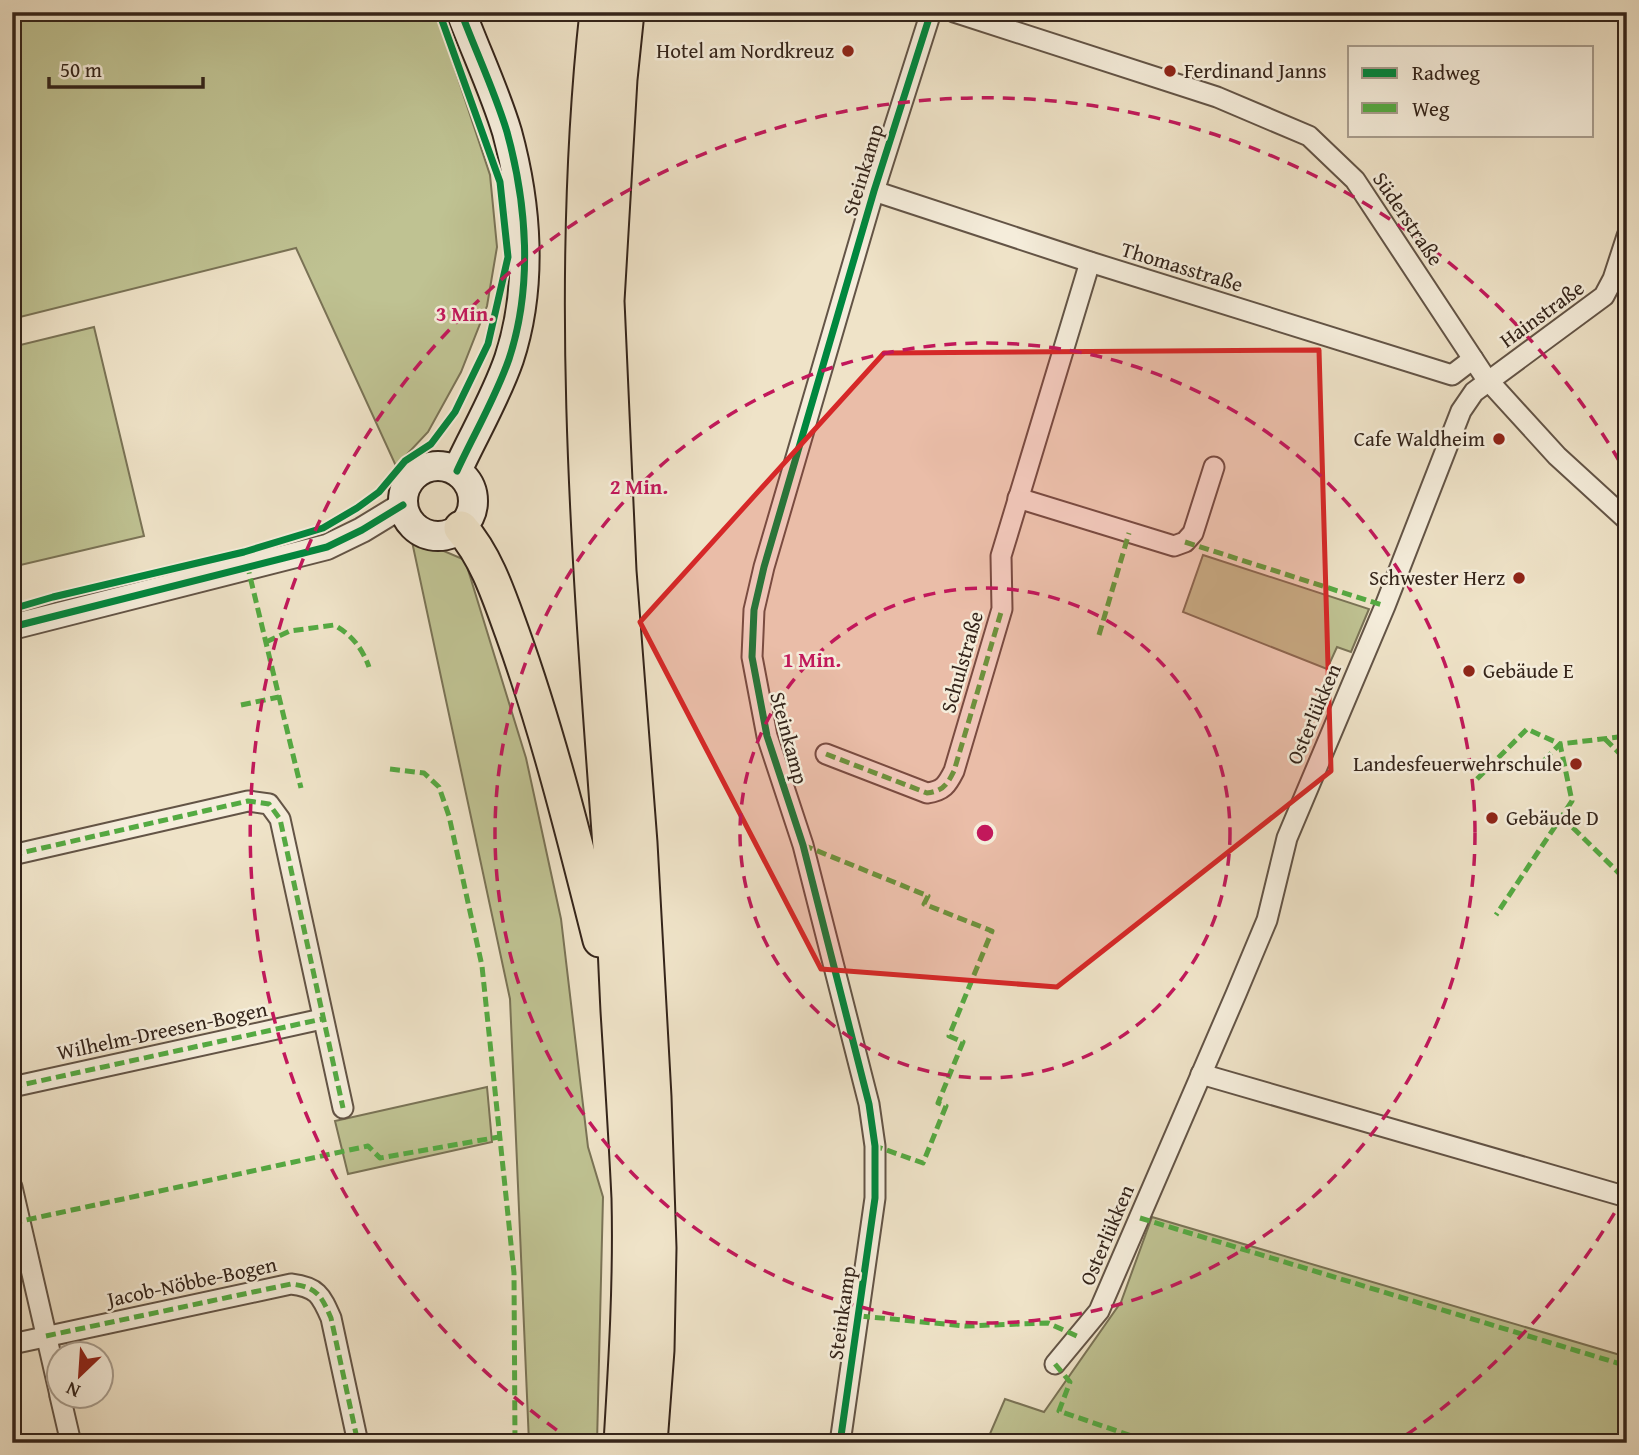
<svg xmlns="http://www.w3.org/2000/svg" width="1639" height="1455" font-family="'Gentium Book Plus',serif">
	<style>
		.green { fill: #bfc292; stroke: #7a7356; stroke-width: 2 }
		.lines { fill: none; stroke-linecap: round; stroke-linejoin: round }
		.minor-casing { stroke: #635446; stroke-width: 23 }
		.tertiary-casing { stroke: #635446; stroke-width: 28 }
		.secondary-casing { stroke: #34241a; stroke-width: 32 }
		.trunk-casing { stroke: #34241a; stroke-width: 37 }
		.minor { stroke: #f5eddb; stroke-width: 19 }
		.tertiary { stroke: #f5eddb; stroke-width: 24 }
		.secondary { stroke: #f5eddb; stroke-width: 28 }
		.trunk { stroke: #efe3c8; stroke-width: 33 }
		.quiet { stroke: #54aa42; stroke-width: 5; stroke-dasharray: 10 5; stroke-linecap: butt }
		.cycleway-casing { stroke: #f5eddb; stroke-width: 11 }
		.cycleway { stroke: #00873e; stroke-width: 7 }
		.marked { fill: #d62828; fill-opacity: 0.2; stroke: #d62828; stroke-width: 5; stroke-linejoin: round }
		.ring { fill: none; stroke: #c2185b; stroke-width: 3.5; stroke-dasharray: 12 9 }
		.poi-dot { fill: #8f2418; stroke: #f5eddb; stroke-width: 2.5 }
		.labels { text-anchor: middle; stroke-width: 5; stroke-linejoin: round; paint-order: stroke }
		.poi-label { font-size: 21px; fill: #34241a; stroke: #f5eddb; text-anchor: end }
		.street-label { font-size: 21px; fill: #34241a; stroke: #f5eddb }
		.centre { fill: #c2185b; stroke: #f5eddb; stroke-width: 3.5 }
		.ring-label { font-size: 21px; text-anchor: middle; font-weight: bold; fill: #c2185b; stroke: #f5eddb; stroke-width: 5; stroke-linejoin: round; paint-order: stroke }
	</style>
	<rect width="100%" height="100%" fill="#efe3c8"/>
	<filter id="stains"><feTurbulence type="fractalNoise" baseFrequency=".00286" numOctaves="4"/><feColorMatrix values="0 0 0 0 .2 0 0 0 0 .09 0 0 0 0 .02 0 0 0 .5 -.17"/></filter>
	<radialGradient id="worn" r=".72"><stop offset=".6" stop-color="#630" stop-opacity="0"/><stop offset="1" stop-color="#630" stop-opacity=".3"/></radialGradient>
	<g class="green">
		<path d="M12,12H436L490,175L497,247L487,306L461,372L428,432L396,466L296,248L12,319Z"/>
		<path d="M94,327L144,536L12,567V347Z"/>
		<path d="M411,537L465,560L526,758L561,919L588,1147L603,1197L597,1443H529L510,999Z"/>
		<path d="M1203,555L1369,609L1351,652L1337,647L1327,669L1183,612Z"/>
		<path d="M487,1087L492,1142L348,1174L335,1121Z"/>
		<path d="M1152,1217L1627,1357V1443H986L1005,1399L1044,1412L1121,1302Z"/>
	</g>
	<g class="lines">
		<g class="minor-casing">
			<g id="minor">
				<path d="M954,12L1217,97L1309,136L1355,180L1485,377L1557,456L1627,520"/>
				<path d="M874,191L1090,262L1452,375L1473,359"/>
				<path d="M1018,498L1174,546L1185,542L1193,533L1214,467"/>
				<path d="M826,754L927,793C943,791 947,785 954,771L1002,609L1001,556L1090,262"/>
				<path d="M12,855L248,801L269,804L280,819L343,1108"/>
				<path d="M1201,1074L1627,1197"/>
				<path d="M12,1087L322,1019"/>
				<path d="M12,1187L60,1395"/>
				<path d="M12,1344L291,1284C317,1287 321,1295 331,1318L358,1443"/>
				<path d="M1055,1364L1099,1311L1236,994L1267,920L1287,838L1385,606L1461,411L1474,392L1604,296L1613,279L1627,236"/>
				<path d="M60,1396L71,1443"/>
				<path d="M840,1443L875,1198V1146L869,1104L803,845L767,736L752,657L754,610L764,567L874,191L931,12"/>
			</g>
		</g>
		<g class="tertiary-casing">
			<path id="tertiary" d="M12,627L327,547L362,530L403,505"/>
		</g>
		<g class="secondary-casing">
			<g id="secondary">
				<circle cx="438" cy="501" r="35"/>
				<path d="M457,471C474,434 496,397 509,359C533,286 527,205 507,132C495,92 476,52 461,12"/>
			</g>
		</g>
		<g class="trunk-casing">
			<g id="trunk">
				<path d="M597,12C567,285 589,559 609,832C613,891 615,951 618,1011C622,1074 626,1136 629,1198C631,1280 626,1362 621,1443"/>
				<path d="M627,12L620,79L607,301L619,571L640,843L654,1097L659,1248L657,1350L650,1443"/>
				<path d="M461,528C486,556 499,596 512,632C548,732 574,837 600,940"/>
			</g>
		</g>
		<use href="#minor" class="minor"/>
		<use href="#tertiary" class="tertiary"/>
		<use href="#secondary" class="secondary"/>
		<use href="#trunk" class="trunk"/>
		<g class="quiet">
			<path d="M1185,542L1385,606"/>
			<path d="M247,564L301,788"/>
			<path d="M1099,635L1129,533"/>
			<path d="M266,642L290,631L334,625C352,635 362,648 369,667"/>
			<path d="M241,705L279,697"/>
			<path d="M1605,739L1627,761"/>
			<path d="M826,754L927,793C943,791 947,785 954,771L1002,609"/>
			<path d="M390,769L424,773L439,787L449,816L482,966L514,1273L515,1443"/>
			<path d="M1534,771L1560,744L1627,736"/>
			<path d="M1477,779L1527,729L1560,744L1572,801L1496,915"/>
			<path d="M1562,817L1627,881"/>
			<path d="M803,845L928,896L924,904L992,931L949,1036L963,1042L938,1103L946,1106L923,1163L875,1146"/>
			<path d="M12,855L248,801L269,804L280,819L343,1108"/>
			<path d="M12,1087L322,1019"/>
			<path d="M1140,1218L1627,1366"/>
			<path d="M12,1223L368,1146L380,1158L499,1137"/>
			<path d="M860,1316L965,1326L1048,1323L1079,1337"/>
			<path d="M46,1336L291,1284C317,1287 321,1295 331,1318L358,1443"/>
			<path d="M1055,1364L1070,1382L1059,1411L1152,1443"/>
			<path d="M1250,1443L1271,1436L1293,1443"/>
		</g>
		<g class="cycleway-casing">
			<g id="cycleway">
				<path d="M457,471C474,434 496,397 509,359C533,286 527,205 507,132C495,92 476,52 461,12"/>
				<path d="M12,609L53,597L244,552L323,528L357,508L379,492L405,461L431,444L455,412L488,344L508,257L500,182L439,12"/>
				<path d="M12,627L327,547L362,530L403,505"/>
				<path d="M840,1443L875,1198V1146L869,1104L803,845L767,736L752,657L754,610L764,567L874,191L931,12"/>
			</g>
		</g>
		<use href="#cycleway" class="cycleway"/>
	</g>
	<path class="marked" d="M1319,350L1331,771L1057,987L821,969L640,622L884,353Z"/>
	<g class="ring">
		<circle cx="985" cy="833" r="245"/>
		<circle cx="985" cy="833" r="490"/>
		<path d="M1625 1195A735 735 0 0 1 1396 1442M574 1442A735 735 0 1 1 1625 471"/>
	</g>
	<g class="poi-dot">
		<circle cx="848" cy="51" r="7"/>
		<circle cx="1170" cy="71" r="7"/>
		<circle cx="1499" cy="439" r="7"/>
		<circle cx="1519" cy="578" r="7"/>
		<circle cx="1469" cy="671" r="7"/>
		<circle cx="1576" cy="764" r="7"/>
		<circle cx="1492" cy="818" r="7"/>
	</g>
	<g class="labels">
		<g class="poi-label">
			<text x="834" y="58">Hotel am Nordkreuz</text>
			<text x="1184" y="78" text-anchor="start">Ferdinand Janns</text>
			<text x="1485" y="446">Cafe Waldheim</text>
			<text x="1505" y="585">Schwester Herz</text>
			<text x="1483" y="678" text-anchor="start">Gebäude E</text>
			<text x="1562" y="771">Landesfeuerwehrschule</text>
			<text x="1506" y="825" text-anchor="start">Gebäude D</text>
		</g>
		<g class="street-label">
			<text transform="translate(863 170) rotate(-73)" y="7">Steinkamp</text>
			<text transform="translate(1408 219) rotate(56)" y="7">Süderstraße</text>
			<text transform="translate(1182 267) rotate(17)" y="7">Thomasstraße</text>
			<text transform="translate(1542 314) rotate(-36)" y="7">Hainstraße</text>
			<text transform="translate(962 662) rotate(-74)" y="7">Schulstraße</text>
			<text transform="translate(1314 714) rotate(-67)" y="7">Osterlükken</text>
			<text transform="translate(789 738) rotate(75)" y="7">Steinkamp</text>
			<text transform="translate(162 1031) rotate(-12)" y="7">Wilhelm-Dreesen-Bogen</text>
			<text transform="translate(1107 1235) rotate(-67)" y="7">Osterlükken</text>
			<text transform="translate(192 1282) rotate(-12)" y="7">Jacob-Nöbbe-Bogen</text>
			<text transform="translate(842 1313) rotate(-82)" y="7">Steinkamp</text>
		</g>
	</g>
	<circle cx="985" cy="833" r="10" class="centre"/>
	<g class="ring-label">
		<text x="465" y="321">3 Min.</text>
		<text x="639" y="494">2 Min.</text>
		<text x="812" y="667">1 Min.</text>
	</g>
	<rect width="1639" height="1455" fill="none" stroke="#efe3c8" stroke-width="42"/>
	<rect x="14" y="14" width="1611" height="1427" fill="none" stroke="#34241a" stroke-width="3.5"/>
	<rect x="21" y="21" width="1597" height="1413" fill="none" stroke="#34241a" stroke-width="2"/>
	<rect x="1348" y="46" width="245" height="91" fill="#f5eddb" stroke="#a89d8e" stroke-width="2"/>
	<rect x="1362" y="68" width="35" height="10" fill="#00873e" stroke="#a89d8e" stroke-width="2"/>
	<text x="1412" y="80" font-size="21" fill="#34241a">Radweg</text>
	<rect x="1362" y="103" width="35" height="10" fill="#54aa42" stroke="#a89d8e" stroke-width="2"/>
	<text x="1412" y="116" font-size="21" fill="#34241a">Weg</text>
	<g transform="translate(80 1375) rotate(205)"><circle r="33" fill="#f5eddb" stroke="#a89d8e" stroke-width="2"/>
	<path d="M0-5L12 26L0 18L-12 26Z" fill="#8f2418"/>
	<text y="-10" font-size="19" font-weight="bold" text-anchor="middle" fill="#34241a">N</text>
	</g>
	<path d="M49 77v10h154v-10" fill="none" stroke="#34241a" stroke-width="3.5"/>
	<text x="60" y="77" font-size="21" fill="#34241a" stroke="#f5eddb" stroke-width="5" paint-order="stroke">50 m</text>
	<rect width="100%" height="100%" filter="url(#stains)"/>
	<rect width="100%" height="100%" fill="url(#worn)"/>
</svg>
